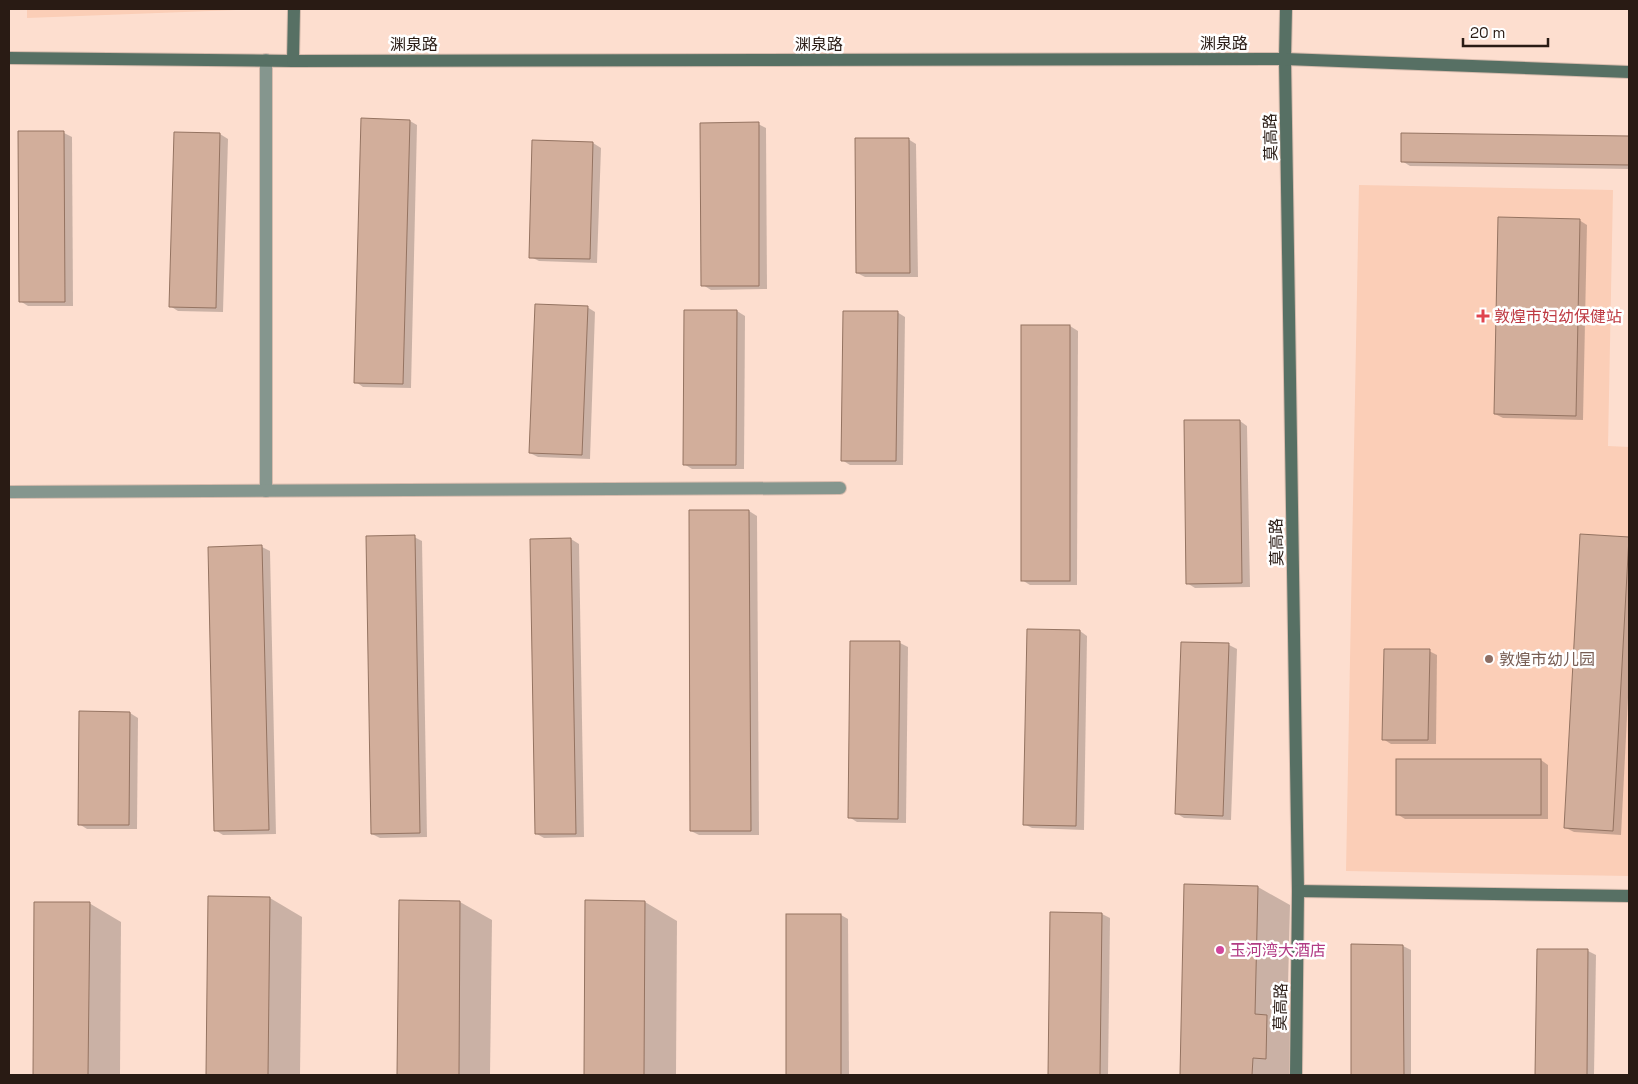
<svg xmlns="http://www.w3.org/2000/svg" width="1638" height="1084" font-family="'Space Grotesk','Noto Sans SC',sans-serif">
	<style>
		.built { fill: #fbceb7 }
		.shadow { fill: #0003 }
		.building { fill: #d2ae9b; stroke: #947361 }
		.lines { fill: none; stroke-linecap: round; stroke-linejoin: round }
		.lane-casing { stroke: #d7bbad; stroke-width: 14 }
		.street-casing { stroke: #d7bbad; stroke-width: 14 }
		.secondary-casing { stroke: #d7bbad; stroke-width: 14 }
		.lane { stroke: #85968e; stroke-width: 12 }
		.street { stroke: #85968e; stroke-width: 12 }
		.secondary { stroke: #577064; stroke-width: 12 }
		.health-dot { fill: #e0444e; stroke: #fff; stroke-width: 2 }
		.education-dot { fill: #8d6e63; stroke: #fff; stroke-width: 2 }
		.hotel-dot { fill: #d1479c; stroke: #fff; stroke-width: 2 }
		.labels { text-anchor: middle; stroke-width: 5; stroke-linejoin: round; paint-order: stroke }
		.street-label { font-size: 16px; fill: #291b14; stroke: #fff }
		.health-label { font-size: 16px; fill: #be3a42; stroke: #fff; text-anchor: start }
		.education-label { font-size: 16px; fill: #785e54; stroke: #fff; text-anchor: start }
		.hotel-label { font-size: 16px; fill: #b23c85; stroke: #fff; text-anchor: start }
	</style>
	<rect width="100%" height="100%" fill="#fddecf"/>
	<g class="built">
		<path d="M27,9H263L27,18Z"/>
		<path d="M1359,185L1613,190L1608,446L1629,447V876L1346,871Z"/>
	</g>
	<g class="shadow">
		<path d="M410,121L417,125L411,388L363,387L356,382Z"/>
		<path d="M758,124L766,128L767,289L711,290L703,285Z"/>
		<path d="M19,133H64L72,137L73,306H28L20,301Z"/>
		<path d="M175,133L220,134L228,139L223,312L178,311L170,306Z"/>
		<path d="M1403,134L1629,137V169L1410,166L1402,161Z"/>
		<path d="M908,139L916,144L918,277H865L857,273Z"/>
		<path d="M593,143L601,148L597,263L539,261L531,257Z"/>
		<path d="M1579,220L1587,225L1583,420L1503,418L1495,414Z"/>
		<path d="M587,307L595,312L590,459L538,457L530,453Z"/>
		<path d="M685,311H737L745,316L744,469H692L684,464Z"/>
		<path d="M897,312L905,317L903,465H850L842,460Z"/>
		<path d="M1070,326L1078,331L1077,585H1030L1022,580Z"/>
		<path d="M1240,421L1247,426L1250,587L1195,588L1187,583Z"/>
		<path d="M749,511L757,516L759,835H699L691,831L690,512Z"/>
		<path d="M414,537L422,541L427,837L380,838L372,834Z"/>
		<path d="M1629,538V678L1621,835L1574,832L1566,828Z"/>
		<path d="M571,539L579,544L584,837L544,838L537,834Z"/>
		<path d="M262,547L270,551L276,834L223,835L215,830Z"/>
		<path d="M1080,631L1087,636L1084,830L1032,828L1024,824Z"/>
		<path d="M851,642L900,643L908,647L906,823L857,822L849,817Z"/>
		<path d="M1182,643L1229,645L1237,649L1231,820L1184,818L1176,813Z"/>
		<path d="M1429,651L1437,655L1436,744H1391L1383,739Z"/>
		<path d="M130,713L138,718L137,829H87L79,824Z"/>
		<path d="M1541,760L1548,765V819H1405L1397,814Z"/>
		<path d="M1185,885L1258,887L1290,905L1287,1028L1299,1035L1298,1075H1181Z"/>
		<path d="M209,898H270L302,917L300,1075H207Z"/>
		<path d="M400,901L460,902L492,920L490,1075H399Z"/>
		<path d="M586,902H645L677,921L676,1075H585Z"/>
		<path d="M35,903H89L121,922L120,1075H34Z"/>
		<path d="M1051,913L1102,914L1110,918L1108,1075H1049Z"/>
		<path d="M787,915H841L848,919L849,1075H788Z"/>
		<path d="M1352,946H1403L1411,950V1075H1353Z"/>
		<path d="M1538,950L1588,951L1596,955L1594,1075H1536Z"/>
	</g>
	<g class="building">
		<path d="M361,118L410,120L403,384L354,383Z"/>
		<path d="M759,122V286H701L700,123Z"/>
		<path d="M18,131H64L65,302H19Z"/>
		<path d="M174,132L220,133L216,308L169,307Z"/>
		<path d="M1401,133L1629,136V165L1401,162Z"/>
		<path d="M855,138H909L910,273H856Z"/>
		<path d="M532,140L593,142L590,259L529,258Z"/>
		<path d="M1498,217L1580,219L1576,416L1494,414Z"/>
		<path d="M535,304L588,306L582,455L529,453Z"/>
		<path d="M684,310H737L736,465H683Z"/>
		<path d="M843,311H898L896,461H841Z"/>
		<rect x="1021" y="325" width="49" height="256"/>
		<path d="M1184,420H1240L1242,583L1186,584Z"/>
		<path d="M689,510H749L751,831H690Z"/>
		<path d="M1580,534L1629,537L1613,831L1564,828Z"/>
		<path d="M415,535L420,833L371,834L366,536Z"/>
		<path d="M571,538L576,834H535L530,539Z"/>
		<path d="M262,545L269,830L214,831L208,547Z"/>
		<path d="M1027,629L1080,630L1076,826L1023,825Z"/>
		<path d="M850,641H900L898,819L848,818Z"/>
		<path d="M1181,642L1229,643L1223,816L1175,814Z"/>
		<path d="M1384,649H1430L1428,740H1382Z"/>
		<path d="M79,711L130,712L129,825H78Z"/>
		<rect x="1396" y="759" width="145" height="56"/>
		<path d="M1184,884L1258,886L1255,1014L1267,1015L1266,1059L1253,1058L1252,1075H1180Z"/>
		<path d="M208,896L270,897L268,1075H206Z"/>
		<path d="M399,900L460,901L459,1075H397Z"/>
		<path d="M585,900L645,901L644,1075H584Z"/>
		<path d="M34,902H90L88,1075H33Z"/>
		<path d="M1050,912L1102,913L1100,1075H1048Z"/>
		<rect x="786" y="914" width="55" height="161"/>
		<path d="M1351,944L1403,945L1404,1075H1351Z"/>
		<path d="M1537,949H1588L1587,1075H1535Z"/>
	</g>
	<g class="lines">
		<g class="lane-casing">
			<path id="lane" d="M266,60V491"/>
		</g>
		<g class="street-casing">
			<path id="street" d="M9,492L840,488"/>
		</g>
		<g class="secondary-casing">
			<g id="secondary">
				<path d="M1286,9L1285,59L1298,891L1296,1075"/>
				<path d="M9,58L293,61L1285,59L1629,72"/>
				<path d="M293,61L294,9"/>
				<path d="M1298,891L1629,896"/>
			</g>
		</g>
		<use href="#lane" class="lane"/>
		<use href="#street" class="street"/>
		<use href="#secondary" class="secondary"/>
	</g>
	<path class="health-dot" d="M1480.5 308.5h5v5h5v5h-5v5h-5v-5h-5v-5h5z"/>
	<circle class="education-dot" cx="1489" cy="659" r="5"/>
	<circle class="hotel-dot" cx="1220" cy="950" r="5"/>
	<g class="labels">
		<g class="street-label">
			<text x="1224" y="49">渊泉路</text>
			<text x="414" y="50">渊泉路</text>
			<text x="819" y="50">渊泉路</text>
			<text transform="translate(1270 137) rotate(-91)" y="6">莫高路</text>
			<text transform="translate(1276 542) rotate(-91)" y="6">莫高路</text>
			<text transform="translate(1280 1007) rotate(-89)" y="6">莫高路</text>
		</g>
		<g class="health-label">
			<text x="1494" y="322">敦煌市妇幼保健站</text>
		</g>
		<g class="education-label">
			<text x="1499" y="665">敦煌市幼儿园</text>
		</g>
		<g class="hotel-label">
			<text x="1230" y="956">玉河湾大酒店</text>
		</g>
	</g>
	<rect width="1638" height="1084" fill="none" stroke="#291b14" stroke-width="20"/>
	<path d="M1463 38v8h85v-8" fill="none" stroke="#291b14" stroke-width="2.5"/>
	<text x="1470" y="38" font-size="15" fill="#291b14" stroke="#ffffff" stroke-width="4" paint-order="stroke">20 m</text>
</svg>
